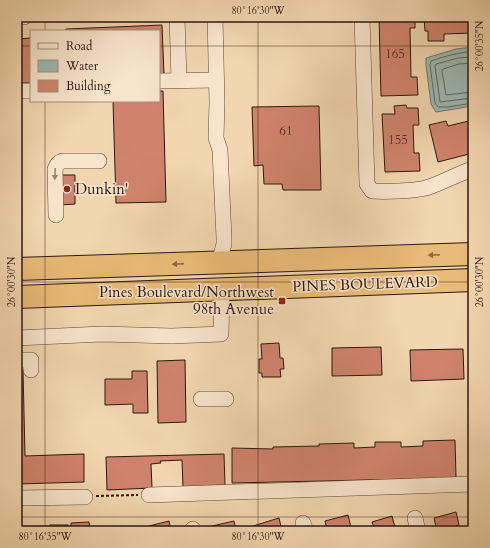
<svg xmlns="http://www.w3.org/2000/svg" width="490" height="548" font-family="Cardo,serif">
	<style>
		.water { fill: #9cb8b1; stroke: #6f7871 }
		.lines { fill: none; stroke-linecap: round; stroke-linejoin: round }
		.shore { stroke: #646860; stroke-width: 1 }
		.building { fill: #d0836c; stroke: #2b1810 }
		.minor-casing { stroke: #5d4838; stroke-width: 16 }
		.highway-casing { stroke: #2b1810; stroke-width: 24 }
		.path { stroke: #2b1810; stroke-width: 2; stroke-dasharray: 3 2; stroke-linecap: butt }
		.minor { stroke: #f7e4cb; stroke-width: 15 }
		.highway { stroke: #e9bb78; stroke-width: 22 }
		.oneway { fill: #9b8877 }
		.oneway2 { fill: #8a6a44 }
		.ticks { fill: none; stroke: #2b1810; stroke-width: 1; stroke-opacity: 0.45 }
		.poi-dot { fill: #8f2418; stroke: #f7e4cb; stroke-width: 1.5 }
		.labels { text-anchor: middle; stroke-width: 3; stroke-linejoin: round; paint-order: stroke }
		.number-label { font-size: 13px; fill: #543327 }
		.poi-label { font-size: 15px; fill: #2b1810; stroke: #f7e4cb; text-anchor: start }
		.street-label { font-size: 15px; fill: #2b1810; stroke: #f7e4cb }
		.neatline { fill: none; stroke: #2b1810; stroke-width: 1.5 }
		.ticks-label { font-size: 10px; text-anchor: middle; fill: #2b1810 }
	</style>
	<rect width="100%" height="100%" fill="#f2d6af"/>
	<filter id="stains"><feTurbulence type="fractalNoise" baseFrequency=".005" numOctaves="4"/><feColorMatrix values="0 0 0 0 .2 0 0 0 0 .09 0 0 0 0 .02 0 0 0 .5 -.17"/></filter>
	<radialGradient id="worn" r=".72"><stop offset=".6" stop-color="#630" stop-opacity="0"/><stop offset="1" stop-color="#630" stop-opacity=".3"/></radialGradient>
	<path class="water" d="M473,47V106L436,112L431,104L426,65V58L456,49Z"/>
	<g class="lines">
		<g class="shore">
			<path d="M473,51C459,53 444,56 431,61L430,65L435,103L438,107H448L473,103"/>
			<path d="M473,57L458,58L436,64L435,66L440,102L473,98"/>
			<path d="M473,63L459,64L443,69L442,71L446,95L473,92"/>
		</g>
	</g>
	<g class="building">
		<path d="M379,17H415V28H410L411,77H417L418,95L381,96Z"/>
		<path d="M424,17H473V33L444,34V41H428V31H425Z"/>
		<path d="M162,25L164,74H159V31H66V29Z"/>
		<path d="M31,38V83H17V39Z"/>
		<path d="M159,91H163L166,202L116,203L113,101H159Z"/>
		<path d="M406,105L407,108H418L419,125H413L414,153H419L420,171L385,172L382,114H395L394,106Z"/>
		<path d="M319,106L321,190H283L282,184H264L263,165L254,166L252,107Z"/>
		<path d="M473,120V153L438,162L429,125L446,121L448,126Z"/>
		<path d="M59,175H75V204L60,205Z"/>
		<path d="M279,343L280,358H283L284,369H280L281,377H262V373H259V359H262L261,344Z"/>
		<path d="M381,347L382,375L332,376V348Z"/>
		<path d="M463,349L464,379L411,381L410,350Z"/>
		<path d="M185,360L186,422L158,423L157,361Z"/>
		<path d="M17,370H23L25,456L84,454V482L17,484Z"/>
		<path d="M132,371H147L148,413H133V404L105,405V379H132Z"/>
		<path d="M455,440L456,478L232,483V448L273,449V447L319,446V444L354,443V448L375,447V442H401V447L423,446V441Z"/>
		<path d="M224,454L225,485L183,487L182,460L160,461L161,463L151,464L152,488L107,490L106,457Z"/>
		<path d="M456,512L459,525L456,526L457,531H437L434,518Z"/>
		<path d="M348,515L352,531H327L325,521Z"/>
		<path d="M392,516L396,531H375L372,522Z"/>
		<path d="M279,518L282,531H254L253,526Z"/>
		<path d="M169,521L171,531H146L145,527Z"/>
		<path d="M234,521L236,531H213L212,526Z"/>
		<path d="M89,522L90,531H71V523Z"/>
		<rect x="50" y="525" width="18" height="6"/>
		<path d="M47,526V531H28V527Z"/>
	</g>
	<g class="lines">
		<g class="minor-casing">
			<g id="minor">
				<path d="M17,17H24"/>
				<path d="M177,17L179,80"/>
				<path d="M215,17L217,102L216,138L220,150L224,238V244L219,263"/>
				<path d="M362,17L367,184L372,191C385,192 413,191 426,188C442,183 457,174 473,169"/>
				<path d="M159,81L216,80"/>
				<path d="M17,91H31"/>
				<path d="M56,215L55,169C57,165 58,162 62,161H99"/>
				<path d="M17,338L102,334L172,336L221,334L222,290"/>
				<path d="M17,360H31V370"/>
				<path d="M201,399H226"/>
				<path d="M149,495L473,484"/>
				<path d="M17,498L85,497"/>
				<path d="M415,518L418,531"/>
				<path d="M303,523L306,531"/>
				<path d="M193,529L194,531"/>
			</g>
		</g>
		<g class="highway-casing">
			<g id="highway">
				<path d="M17,269L473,254"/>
				<path d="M17,297L473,280"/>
			</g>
		</g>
		<path class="path" d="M96,496L138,495"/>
		<use href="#minor" class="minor"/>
		<use href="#highway" class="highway"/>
	</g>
	<defs><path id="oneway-solid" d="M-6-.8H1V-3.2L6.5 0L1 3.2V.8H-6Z"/></defs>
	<use class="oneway" href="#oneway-solid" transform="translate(55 174) rotate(92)"/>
	<g class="oneway2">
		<use href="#oneway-solid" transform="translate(434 255) rotate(178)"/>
		<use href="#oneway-solid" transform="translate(178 264) rotate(178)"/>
	</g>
	<path class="ticks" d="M45,17V31M258,17V531M471,17V531M17,46H31M159,46H473M45,101V531M17,282H473M17,517H473"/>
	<g class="poi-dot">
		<circle cx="67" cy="189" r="4"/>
		<rect x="278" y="297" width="8" height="8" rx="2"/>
	</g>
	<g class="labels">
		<g class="number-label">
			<text x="395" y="58">165</text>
			<text x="286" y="135">61</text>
			<text x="398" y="144">155</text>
		</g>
		<g class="poi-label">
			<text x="75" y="194">Dunkin'</text>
			<text x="274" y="297" text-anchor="end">Pines Boulevard/Northwest<tspan x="274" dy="17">98th Avenue</tspan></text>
		</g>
		<g class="street-label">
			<text transform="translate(365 284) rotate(-2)" y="5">PINES BOULEVARD</text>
		</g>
	</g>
	<rect width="490" height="548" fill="none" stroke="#f2d6af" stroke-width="44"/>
	<rect x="30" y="30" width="130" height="72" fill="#f7e4cb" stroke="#a59280"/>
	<rect x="38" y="43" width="20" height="6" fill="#f7e4cb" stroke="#a59280"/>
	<text x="66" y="50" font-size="12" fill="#2b1810">Road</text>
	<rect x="38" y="60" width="20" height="12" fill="#9cb8b1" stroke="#a59280"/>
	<text x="66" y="70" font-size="12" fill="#2b1810">Water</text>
	<rect x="38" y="80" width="20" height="12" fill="#d0836c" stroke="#a59280"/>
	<text x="66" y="90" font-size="12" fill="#2b1810">Building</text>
	<rect x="22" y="22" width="446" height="504" class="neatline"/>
	<g class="ticks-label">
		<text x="258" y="14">80°16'30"W</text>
		<text transform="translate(479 46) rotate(-90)" y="4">26°00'35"N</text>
		<text transform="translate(11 282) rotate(-90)" y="4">26°00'30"N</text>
		<text transform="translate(479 282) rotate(-90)" y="4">26°00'30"N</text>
		<text x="45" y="540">80°16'35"W</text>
		<text x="258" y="540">80°16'30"W</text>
	</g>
	<rect width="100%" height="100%" filter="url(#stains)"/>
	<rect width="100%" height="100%" fill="url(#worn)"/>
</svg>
